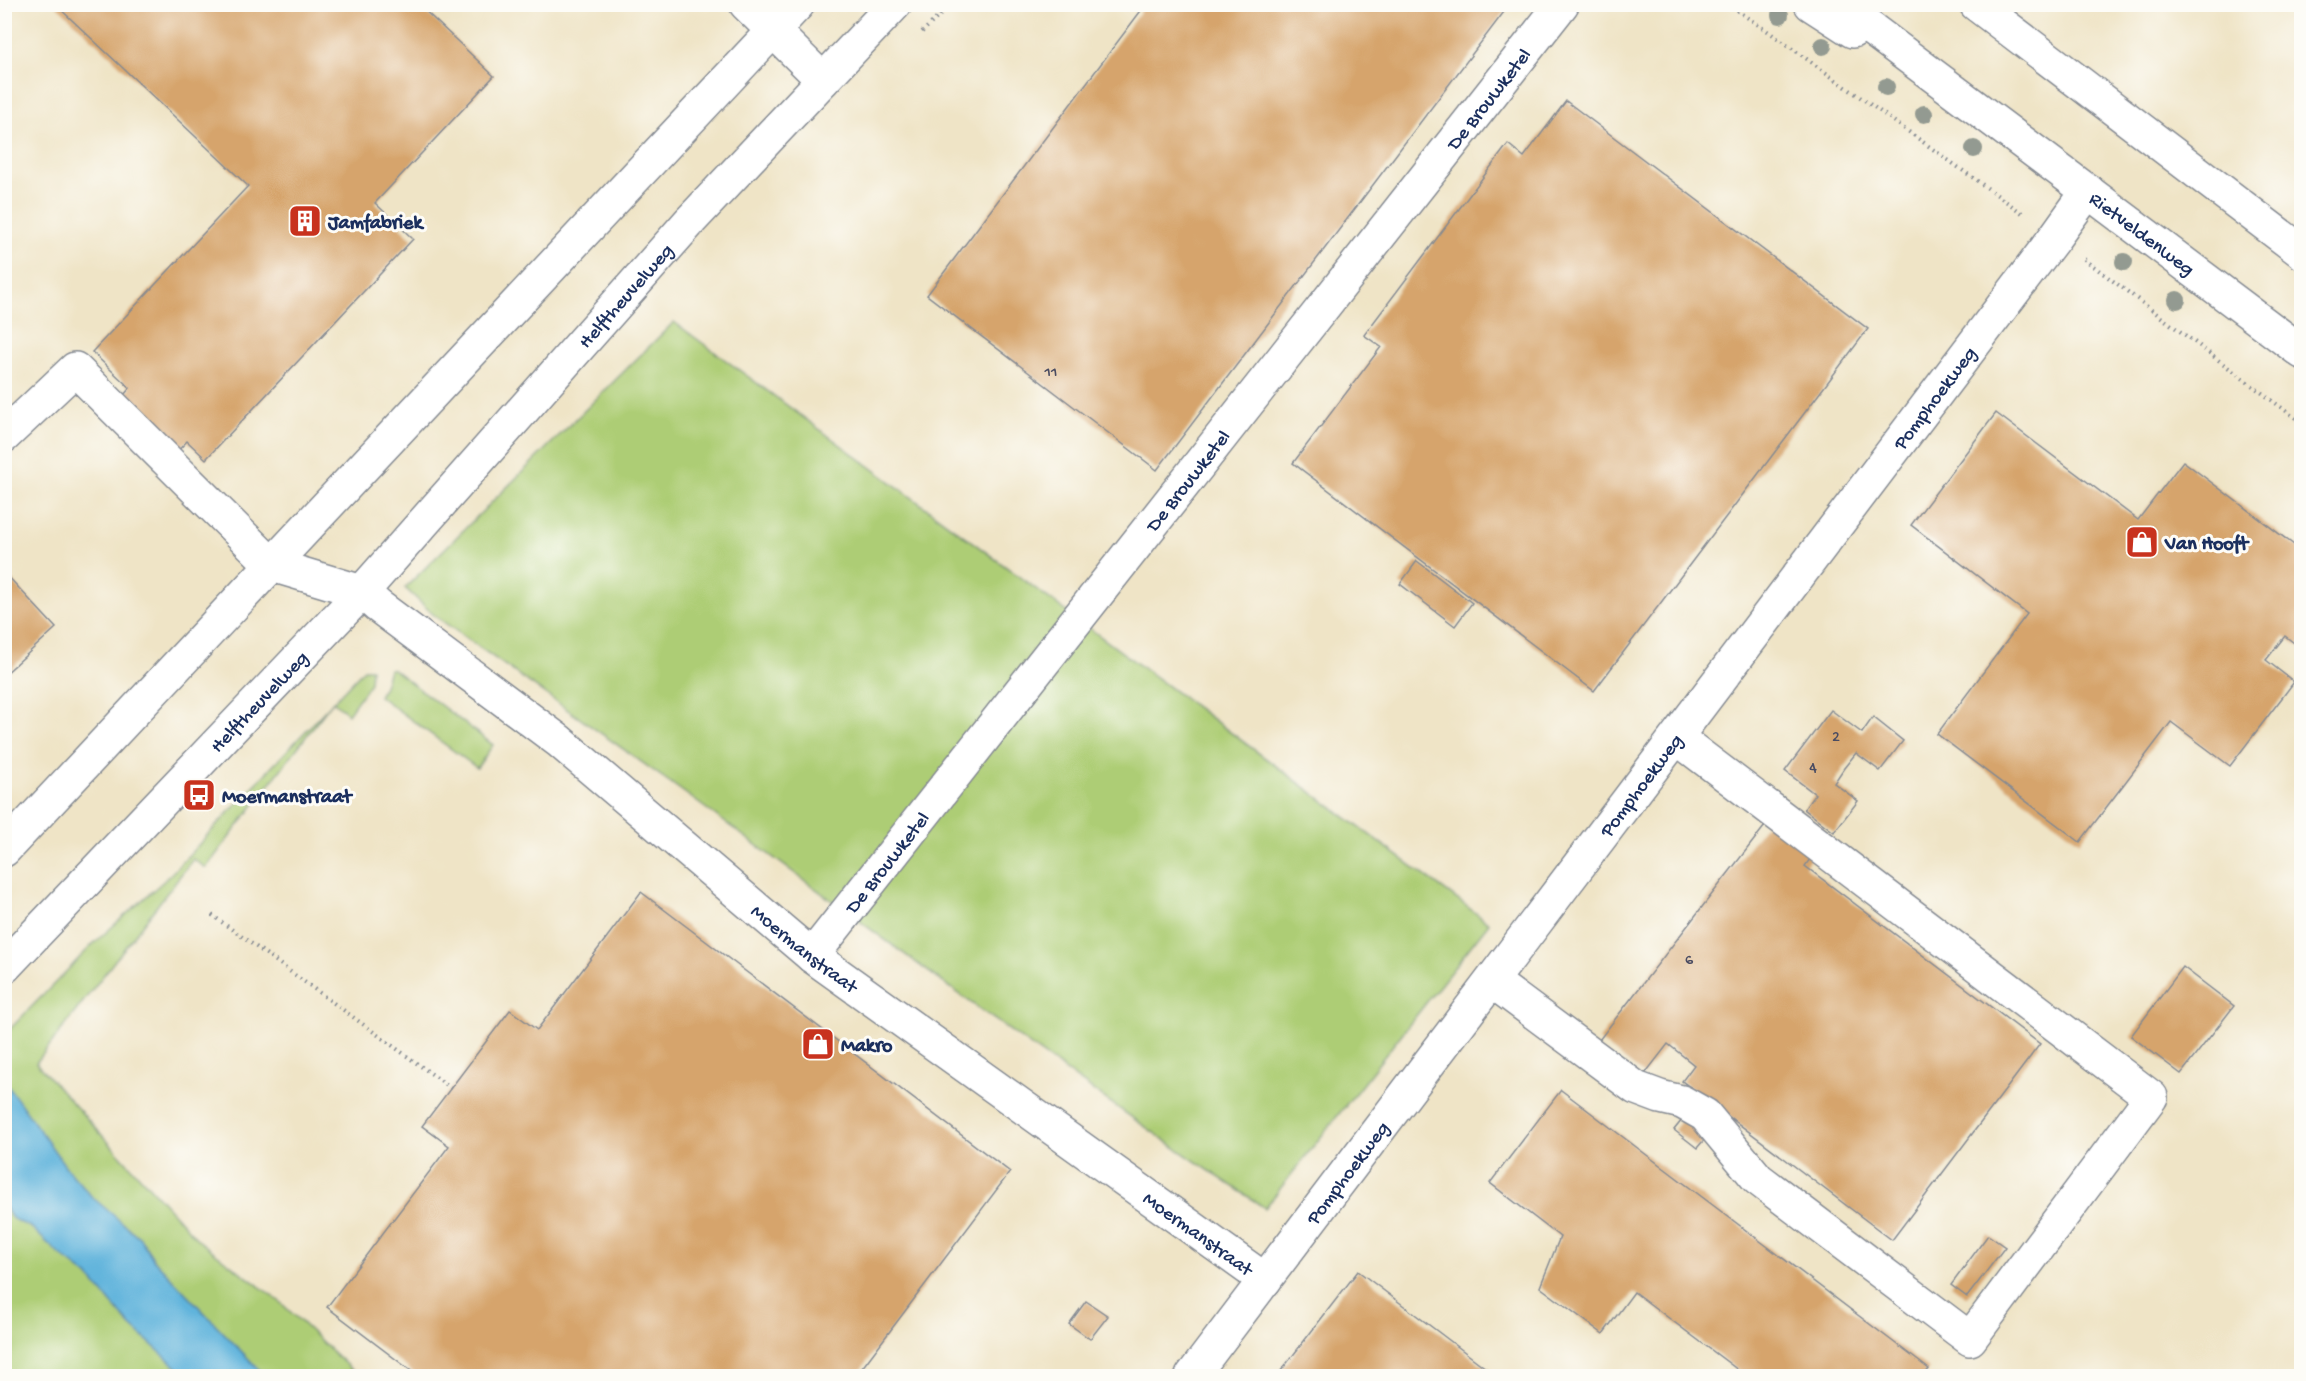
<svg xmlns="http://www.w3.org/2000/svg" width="2306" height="1381" font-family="'Gochi Hand',sans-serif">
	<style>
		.green { fill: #adcd75; stroke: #647e6a; stroke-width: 1.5 }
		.water { fill: #60b4dc; stroke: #3e729d; stroke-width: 1.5 }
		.building { fill: #d6a46c }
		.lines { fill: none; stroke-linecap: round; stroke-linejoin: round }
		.minor-casing { stroke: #858a92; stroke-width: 36 }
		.major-casing { stroke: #858a92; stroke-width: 36 }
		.path { stroke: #858a92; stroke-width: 4; stroke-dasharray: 1.5 4.5; stroke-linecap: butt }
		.minor { stroke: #fff; stroke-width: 33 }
		.major { stroke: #fff; stroke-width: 33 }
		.tree { fill: #939a91 }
		.labels { text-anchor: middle; stroke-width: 6; stroke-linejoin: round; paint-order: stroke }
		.number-label { font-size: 16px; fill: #4a4c62 }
		.street-label { font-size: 20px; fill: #1b2f5e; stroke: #fdfcf7 }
		.poi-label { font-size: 20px; font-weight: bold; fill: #1b2f5e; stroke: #fdfcf7; text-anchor: start }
	</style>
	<rect width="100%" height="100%" fill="#fdfcf7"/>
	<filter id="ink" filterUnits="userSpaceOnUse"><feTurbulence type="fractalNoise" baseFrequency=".0167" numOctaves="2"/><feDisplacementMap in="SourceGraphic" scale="12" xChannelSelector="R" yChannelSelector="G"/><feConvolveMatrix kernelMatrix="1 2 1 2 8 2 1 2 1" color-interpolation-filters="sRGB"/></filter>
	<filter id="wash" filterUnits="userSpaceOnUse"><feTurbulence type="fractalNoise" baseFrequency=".008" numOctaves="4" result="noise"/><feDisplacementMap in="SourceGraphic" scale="24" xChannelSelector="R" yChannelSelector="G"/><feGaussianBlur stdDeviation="1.35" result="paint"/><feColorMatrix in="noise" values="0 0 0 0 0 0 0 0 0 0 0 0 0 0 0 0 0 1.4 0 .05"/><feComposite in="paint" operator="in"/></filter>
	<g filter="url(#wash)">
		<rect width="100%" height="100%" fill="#efe4c6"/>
		<g class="green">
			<path d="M674,322L1489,923L1265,1208C1065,1076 875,931 682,791C600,732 517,674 435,616L405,588Z"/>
			<path d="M364,669H371L370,683L348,714L333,701L206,868L193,859L36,1063L198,1240L279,1301L358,1376H265L154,1260L140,1238L92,1197L68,1170L8,1088L5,1082L4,1035L94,943L168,877Z"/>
			<path d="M389,669H393L493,745L477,768L379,696L384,686Z"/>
			<path d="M4,1207L13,1219L32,1228L58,1253L88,1276L131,1326L187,1376H5Z"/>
		</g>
		<path class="water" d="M5,1082L68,1170L92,1197L140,1238L154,1260L265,1376H187L131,1326L88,1276L58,1253L32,1228L13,1219L5,1207Z"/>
		<g id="blocks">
			<g class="building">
				<path d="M55,4H418L494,76L375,203L413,239L206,459L187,441L172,457L116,404L130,388L92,352L248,186Z"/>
				<path d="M1146,4H1502L1507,8L1157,470L927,295Z"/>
				<path d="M1566,101L1868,329L1594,691L1293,463L1381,347L1364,335L1508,144L1524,157Z"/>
				<path d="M1996,413L2138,520L2183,461L2302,551V641L2298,646L2285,636L2266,660L2294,682L2230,766L2171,722L2080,842L1937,734L2027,614L1911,525Z"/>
				<path d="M1417,561L1472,603L1455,626L1400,584Z"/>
				<path d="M4,572L56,628L4,675Z"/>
				<path d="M1831,710L1862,733L1873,717L1903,741L1880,771L1856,753L1844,768L1834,783L1858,801L1834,832L1804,809L1815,794L1785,771Z"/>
				<path d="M1771,818L1815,852L1805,866L2040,1044L1892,1240L1682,1081L1694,1065L1668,1044L1644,1075L1599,1040Z"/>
				<path d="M641,892L1010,1172L856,1376H418L327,1307L449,1146L422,1126L510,1010L537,1030Z"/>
				<path d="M2183,967L2234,1006L2181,1074L2131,1036Z"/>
				<path d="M1561,1090L1929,1369L1923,1376H1746L1634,1292L1603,1334L1540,1287L1560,1237L1490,1183Z"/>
				<path d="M1686,1115L1710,1133L1697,1148L1674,1130Z"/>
				<path d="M1988,1235L2005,1247L1967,1297L1951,1285Z"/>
				<path d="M1358,1271L1495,1375L1494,1376H1277Z"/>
				<path d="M1086,1301L1108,1316L1090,1339L1069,1324Z"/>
			</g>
		</g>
	</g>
	<g filter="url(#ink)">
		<use href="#blocks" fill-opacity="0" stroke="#858a92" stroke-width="1.5"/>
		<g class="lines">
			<g class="minor-casing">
				<g id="minor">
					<path d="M746,4L823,80"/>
					<path d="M1811,4L1853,31"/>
					<path id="s1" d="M1838,4L2302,352"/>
					<path d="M1976,4L2302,252"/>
					<path id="s2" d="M4,436L75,369L272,565L362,592L378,606L559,741L812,956L1265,1280"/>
					<path id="s3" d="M812,956L1562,4"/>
					<path d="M1492,981L1636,1088L1660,1097L1682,1102L1705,1115L1758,1179L1970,1339L2151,1097L1677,738"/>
					<path id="s4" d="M1192,1376L2055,237L2088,191"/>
				</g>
			</g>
			<g class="major-casing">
				<g id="major">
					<path d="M4,850L798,4"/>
					<path id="s5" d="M4,967L362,592L691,220L895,4"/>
				</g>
			</g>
			<g class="path">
				<path d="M1727,4L1769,32L2025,215"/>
				<path d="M922,32L952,4"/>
				<path d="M2084,259L2302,423"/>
				<path d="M212,915L451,1088"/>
			</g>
			<use href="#minor" class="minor"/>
			<use href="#major" class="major"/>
		</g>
		<g class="tree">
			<circle cx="1780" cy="15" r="9"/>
			<circle cx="1823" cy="46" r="9"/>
			<circle cx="1886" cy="87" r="9"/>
			<circle cx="1924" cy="114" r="9"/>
			<circle cx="1974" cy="149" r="9"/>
			<circle cx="2124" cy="262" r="9"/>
			<circle cx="2177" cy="300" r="9"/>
		</g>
	</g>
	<defs>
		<g id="building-square" transform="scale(1.725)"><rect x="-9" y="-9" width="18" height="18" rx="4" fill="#c8321e" stroke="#fdfcf7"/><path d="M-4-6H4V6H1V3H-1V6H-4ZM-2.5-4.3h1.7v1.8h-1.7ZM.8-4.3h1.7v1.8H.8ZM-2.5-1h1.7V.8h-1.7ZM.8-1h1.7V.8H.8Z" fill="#fff"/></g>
		<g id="shop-square" transform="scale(1.725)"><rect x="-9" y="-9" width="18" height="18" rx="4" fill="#c8321e" stroke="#fdfcf7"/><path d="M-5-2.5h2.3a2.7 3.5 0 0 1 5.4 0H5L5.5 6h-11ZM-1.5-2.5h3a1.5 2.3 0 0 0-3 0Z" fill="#fff"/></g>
		<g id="bus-square" transform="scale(1.725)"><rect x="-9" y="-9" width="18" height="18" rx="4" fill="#c8321e" stroke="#fdfcf7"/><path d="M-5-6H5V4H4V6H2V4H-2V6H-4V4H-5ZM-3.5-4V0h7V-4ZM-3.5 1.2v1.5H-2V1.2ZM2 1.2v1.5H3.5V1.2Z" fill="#fff"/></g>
	</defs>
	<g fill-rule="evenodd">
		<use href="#building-square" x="305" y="221"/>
		<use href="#shop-square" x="2142" y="542"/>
		<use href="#bus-square" x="199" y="795"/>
		<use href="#shop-square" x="818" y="1044"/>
	</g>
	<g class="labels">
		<g class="number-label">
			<text x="1051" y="376">11</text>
			<text x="1836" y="741">2</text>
			<text x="1813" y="772">4</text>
			<text x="1689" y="964">6</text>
		</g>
		<g class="street-label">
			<text dy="7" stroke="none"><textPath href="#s3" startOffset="1092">De Brouwketel</textPath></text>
			<text dy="7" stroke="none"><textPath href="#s1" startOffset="381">Rietveldenweg</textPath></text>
			<text dy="7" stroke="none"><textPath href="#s5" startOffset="915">Helftheuvelweg</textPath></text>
			<text dy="7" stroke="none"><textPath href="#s4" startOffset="1228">Pomphoekweg</textPath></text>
			<text dy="7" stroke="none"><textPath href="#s3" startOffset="606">De Brouwketel</textPath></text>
			<text dy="7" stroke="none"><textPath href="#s5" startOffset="368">Helftheuvelweg</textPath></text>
			<text dy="7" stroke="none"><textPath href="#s4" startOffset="742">Pomphoekweg</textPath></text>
			<text dy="7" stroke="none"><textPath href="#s3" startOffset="120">De Brouwketel</textPath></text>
			<text dy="7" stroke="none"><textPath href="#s2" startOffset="1038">Moermanstraat</textPath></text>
			<text dy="7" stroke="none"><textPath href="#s4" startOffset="256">Pomphoekweg</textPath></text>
			<text dy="7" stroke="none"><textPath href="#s2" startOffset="1524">Moermanstraat</textPath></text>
		</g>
		<g class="poi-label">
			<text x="328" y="228">Jamfabriek</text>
			<text x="2165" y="549">Van Hooft</text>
			<text x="222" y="802">Moermanstraat</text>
			<text x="841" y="1051">Makro</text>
		</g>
	</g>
	<rect width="2306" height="1381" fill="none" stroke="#fdfcf7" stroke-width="24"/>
</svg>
